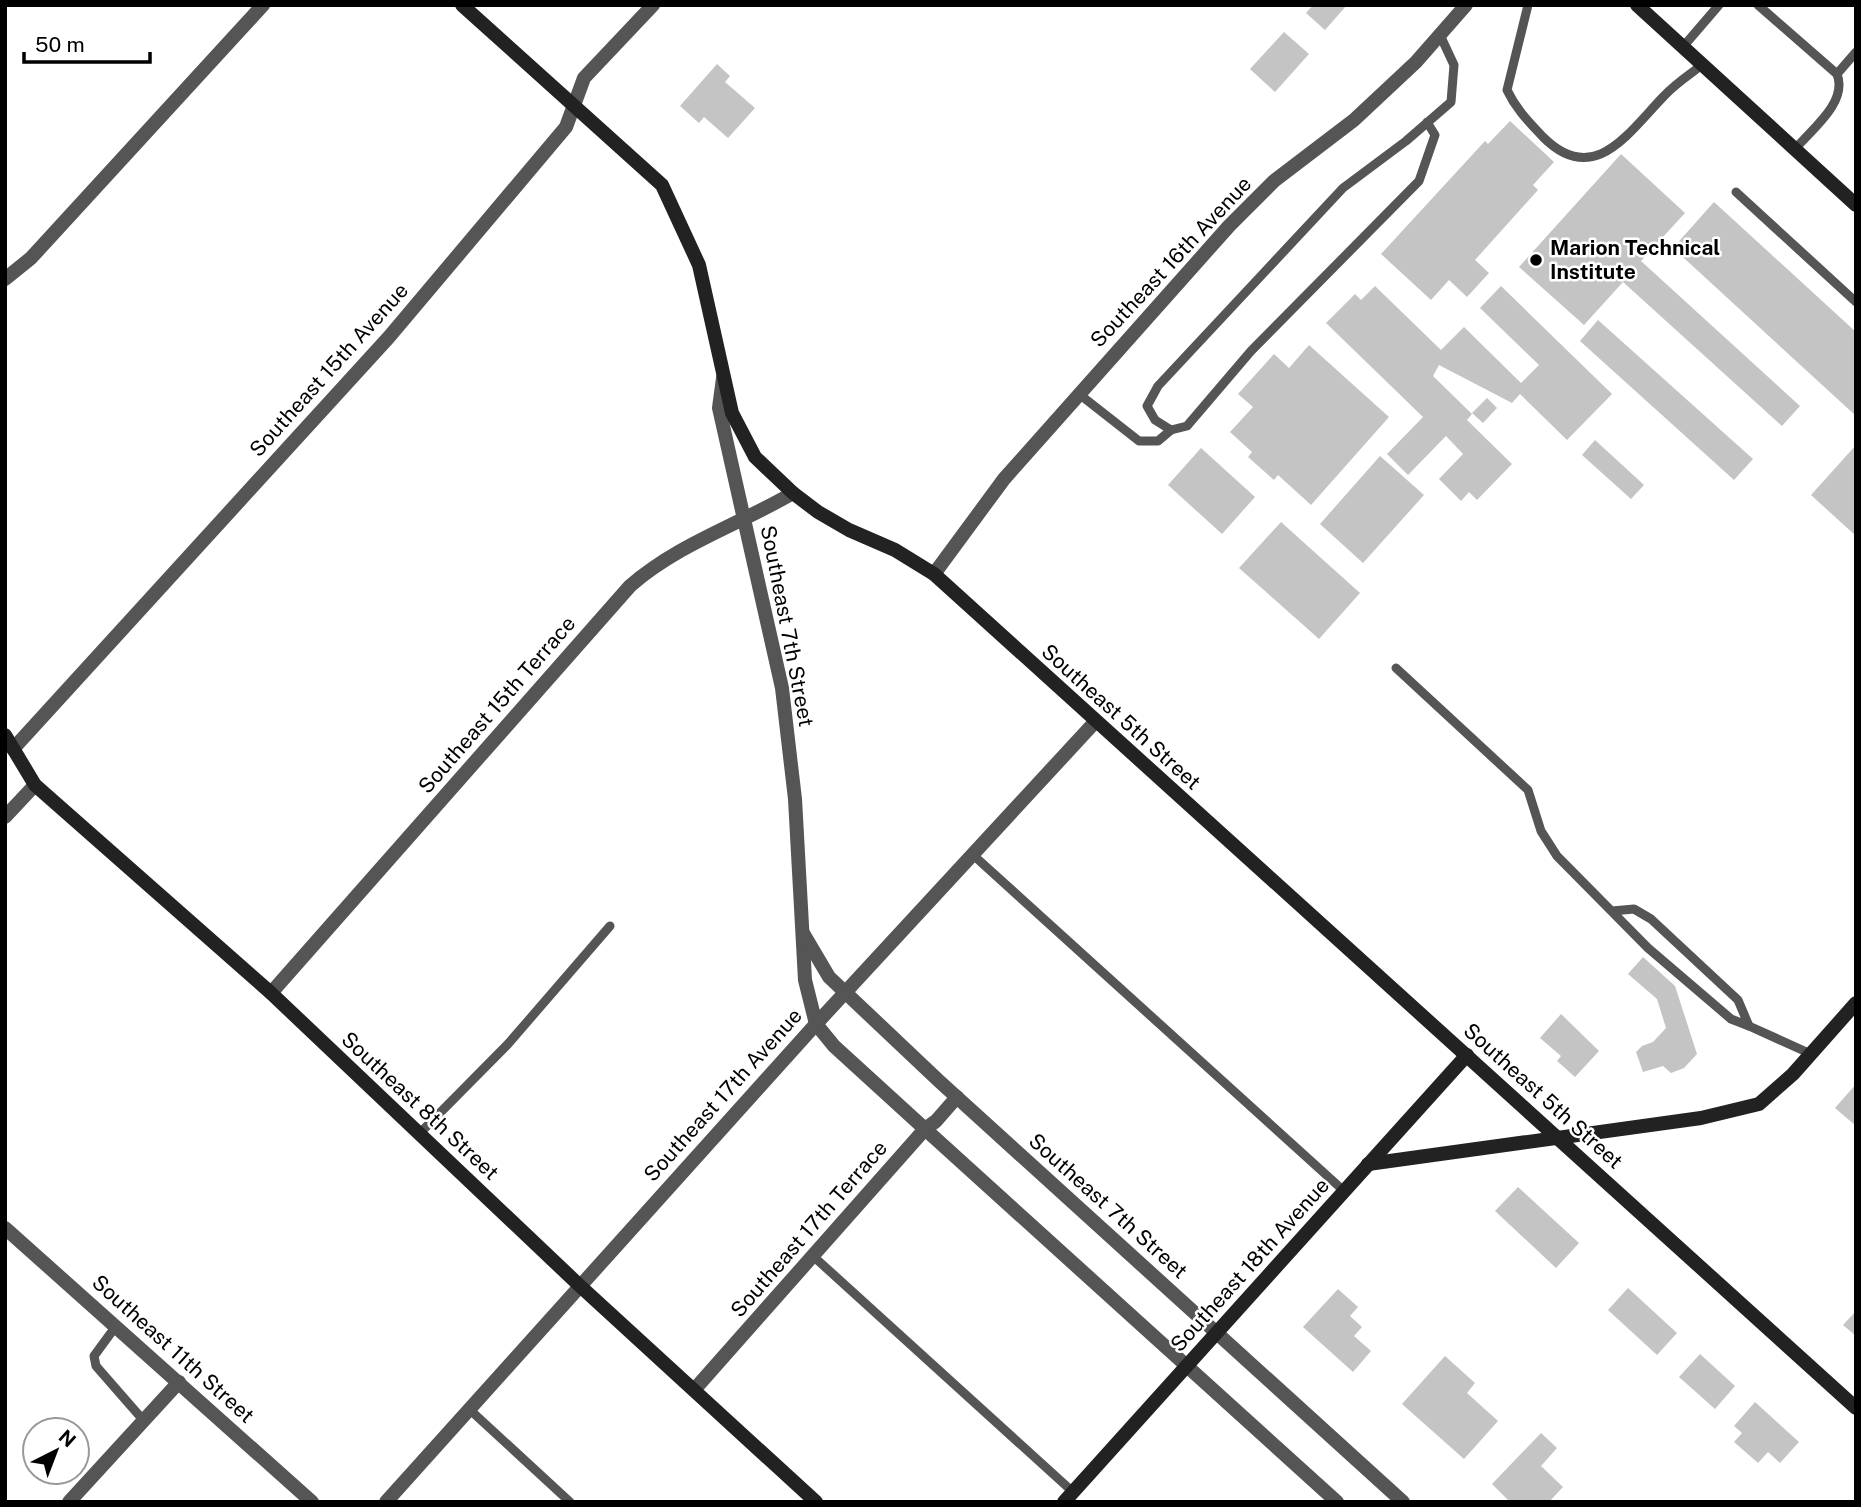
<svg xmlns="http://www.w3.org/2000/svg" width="1861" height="1507" font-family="'Public Sans',sans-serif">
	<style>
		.building { fill: #c4c4c4 }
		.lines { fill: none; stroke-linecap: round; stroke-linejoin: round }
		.lane { stroke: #555; stroke-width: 9 }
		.street { stroke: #555; stroke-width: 14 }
		.secondary { stroke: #222; stroke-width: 14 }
		.poi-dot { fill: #000; stroke: #fff; stroke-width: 2.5 }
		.labels { text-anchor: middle; stroke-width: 5; stroke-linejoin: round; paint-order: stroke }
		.poi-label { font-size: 21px; font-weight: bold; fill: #000; stroke: #fff; text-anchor: start }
		.street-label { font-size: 21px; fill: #000; stroke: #fff }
	</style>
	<rect width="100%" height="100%" fill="#fff"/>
	<g class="building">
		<path d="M1313,5H1347L1325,30L1306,13Z"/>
		<path d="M1284,32L1309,54L1275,92L1250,69Z"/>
		<path d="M717,64L730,76L725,82L755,108L728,138L704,117L699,123L680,106Z"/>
		<path d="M1510,121L1554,162L1533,185L1538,190L1475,260L1489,273L1467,297L1449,280L1431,300L1381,254L1485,141L1488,144Z"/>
		<path d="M1621,154L1685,213L1641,261L1800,406L1782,426L1623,282L1584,325L1519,267Z"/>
		<path d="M1714,202L1856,332V416L1673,248Z"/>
		<path d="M1375,286L1441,350L1464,327L1521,383L1539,365L1480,308L1501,286L1612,394L1567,440L1520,394L1512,403L1439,365L1433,376L1472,414L1467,420L1512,464L1477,500L1469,492L1461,501L1439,479L1463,454L1446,436L1408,475L1387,454L1423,417L1326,323L1355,294L1361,300Z"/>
		<path d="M1598,320L1753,459L1734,480L1580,341Z"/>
		<path d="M1309,345L1389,417L1311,505L1278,475L1274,480L1248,457L1252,452L1230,432L1253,407L1238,394L1274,354L1289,368Z"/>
		<path d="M1487,398L1497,408L1483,423L1472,413Z"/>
		<path d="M1595,440L1644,485L1631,499L1582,455Z"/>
		<path d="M1856,445V536L1811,495Z"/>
		<path d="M1201,448L1255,497L1222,534L1168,485Z"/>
		<path d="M1380,456L1424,495L1363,563L1320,524Z"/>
		<path d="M1281,522L1360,593L1319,639L1239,568Z"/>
		<path d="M1643,957L1675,986L1697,1054L1684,1068L1671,1073L1663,1066L1643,1072L1636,1052L1642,1046L1653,1042L1666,1028L1657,999L1628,974Z"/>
		<path d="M1561,1014L1599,1051L1575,1077L1557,1061L1561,1056L1540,1038Z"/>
		<path d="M1856,1084V1126L1835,1108Z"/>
		<path d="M1518,1187L1579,1243L1556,1268L1495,1211Z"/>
		<path d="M1628,1288L1677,1333L1657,1355L1608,1310Z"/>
		<path d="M1338,1289L1358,1307L1350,1316L1362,1327L1354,1336L1371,1351L1353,1372L1303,1327Z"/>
		<path d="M1856,1311V1336L1843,1325Z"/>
		<path d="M1700,1354L1735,1386L1715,1409L1679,1377Z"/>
		<path d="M1445,1356L1475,1383L1467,1393L1498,1421L1464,1459L1402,1404Z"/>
		<path d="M1755,1402L1799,1442L1780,1463L1768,1452L1758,1463L1734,1442L1742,1433L1734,1426Z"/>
		<path d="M1541,1433L1557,1448L1541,1466L1563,1487L1549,1502H1510L1492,1484Z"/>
	</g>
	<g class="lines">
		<g class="lane">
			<path d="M1528,5L1507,90C1516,109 1528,121 1543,137C1594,188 1628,133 1664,96C1675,84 1689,75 1702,65"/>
			<path d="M1758,5L1837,74"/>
			<path d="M1682,48L1719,5"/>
			<path d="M1427,122L1435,135L1419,181L1251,351L1187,426L1171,430L1155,420L1147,406L1158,386L1343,188L1406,141L1451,102L1454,65L1440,35"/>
			<path d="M1795,149C1812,129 1848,102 1837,74L1856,52"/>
			<path d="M1736,192L1856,302"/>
			<path d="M1079,394L1139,441H1158L1171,430"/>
			<path d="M1396,668L1528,790L1541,831L1557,856L1648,948L1731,1019L1749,1026L1738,1000L1651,919L1634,909L1612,911"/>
			<path d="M972,854L1344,1191"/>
			<path d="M1749,1026L1811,1054"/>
			<path d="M419,1134L508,1044L610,926"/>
			<path d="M813,1256L1073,1492"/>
			<path d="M116,1326L94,1356L96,1366L144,1421"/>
			<path d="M469,1409L570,1502"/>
		</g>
		<g class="street">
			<path d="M5,279L31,258L263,5"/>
			<path d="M723,378L719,408L782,688L795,799L805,980L816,1024L834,1046L925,1129L1337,1502"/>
			<path d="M934,574L1004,479L1229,226L1274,181L1354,120L1416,62L1466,5"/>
			<path d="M13,749L389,337L566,127L584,78L653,5"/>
			<path d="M5,817L35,785"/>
			<path d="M803,933L829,977L939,1081L1403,1502"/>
			<path d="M271,993L630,586C678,544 738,525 793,493"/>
			<path d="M5,1228L312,1502"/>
			<path d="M694,1390L925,1129L936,1121L957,1097"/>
			<path d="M69,1502L179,1382"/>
			<path d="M386,1502L816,1024L1095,722"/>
		</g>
		<g class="secondary">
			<path d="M462,5L662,185L699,265L732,413L755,457L793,493L818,512L849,530L895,550L934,574L1856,1408"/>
			<path d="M1637,5L1856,205"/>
			<path d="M5,735L35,785L271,993L579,1285L816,1502"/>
			<path d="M1368,1164L1701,1118L1759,1104L1793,1074L1856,1003"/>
			<path d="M1064,1502L1467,1055"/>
		</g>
	</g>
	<circle class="poi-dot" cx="1536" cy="260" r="7"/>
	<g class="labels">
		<g class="poi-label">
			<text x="1550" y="255">Marion Technical<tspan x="1550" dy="24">Institute</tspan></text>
		</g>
		<g class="street-label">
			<text transform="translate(1171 262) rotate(-47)" y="7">Southeast 16th Avenue</text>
			<text transform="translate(329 370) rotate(-48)" y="7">Southeast 15th Avenue</text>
			<text transform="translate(787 626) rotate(79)" y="7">Southeast 7th Street</text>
			<text transform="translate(497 705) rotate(-49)" y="7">Southeast 15th Terrace</text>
			<text transform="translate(1121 717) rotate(42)" y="7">Southeast 5th Street</text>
			<text transform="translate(723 1095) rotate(-48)" y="7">Southeast 17th Avenue</text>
			<text transform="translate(1543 1096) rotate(42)" y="7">Southeast 5th Street</text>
			<text transform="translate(420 1106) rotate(43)" y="7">Southeast 8th Street</text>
			<text transform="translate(1108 1206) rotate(42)" y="7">Southeast 7th Street</text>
			<text transform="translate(809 1229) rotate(-49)" y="7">Southeast 17th Terrace</text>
			<text transform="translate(1250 1265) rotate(-48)" y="7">Southeast 18th Avenue</text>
			<text transform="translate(173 1349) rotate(42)" y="7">Southeast 11th Street</text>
		</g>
	</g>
	<rect width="1861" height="1507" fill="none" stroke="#000000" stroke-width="14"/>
	<g transform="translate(56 1451) rotate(42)"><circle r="33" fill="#ffffff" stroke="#999999" stroke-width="2"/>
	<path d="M0-5L12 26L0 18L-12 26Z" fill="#000000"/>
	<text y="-10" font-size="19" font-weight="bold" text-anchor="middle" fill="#000000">N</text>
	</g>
	<path d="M24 52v10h126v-10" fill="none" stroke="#000000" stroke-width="3.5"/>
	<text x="35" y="52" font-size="21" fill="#000000" stroke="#ffffff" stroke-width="5" paint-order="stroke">50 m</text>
</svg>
